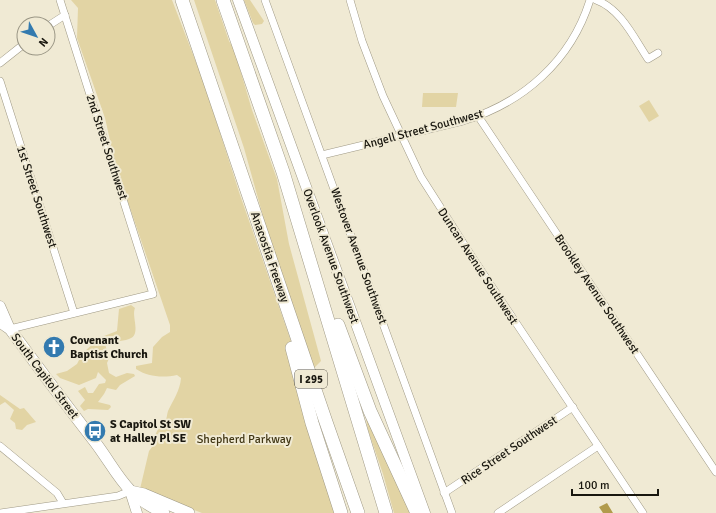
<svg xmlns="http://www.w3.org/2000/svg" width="716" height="513" font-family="Signika,sans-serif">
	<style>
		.green { fill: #e2d4a4 }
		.water { fill: #b19b4c }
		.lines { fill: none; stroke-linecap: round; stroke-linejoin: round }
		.street-casing { stroke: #9f9985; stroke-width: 8 }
		.secondary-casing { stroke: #9f9985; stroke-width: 11 }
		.primary-casing { stroke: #9f9985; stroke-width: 12 }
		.highway-casing { stroke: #9f9985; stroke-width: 14 }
		.street { stroke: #fff; stroke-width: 7 }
		.secondary { stroke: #fff; stroke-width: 10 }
		.primary { stroke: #fff; stroke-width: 11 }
		.highway { stroke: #fff; stroke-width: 13 }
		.labels { text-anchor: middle; stroke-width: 4; stroke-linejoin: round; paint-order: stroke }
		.shield { fill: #f0ead4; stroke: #5a564a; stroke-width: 1 }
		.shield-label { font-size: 11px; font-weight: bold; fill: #19170f }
		.street-label { font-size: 12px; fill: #19170f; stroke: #f0ead4 }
		.poi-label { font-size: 12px; font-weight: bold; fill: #19170f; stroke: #f0ead4; text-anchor: start }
		.park-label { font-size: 12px; fill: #413715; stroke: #f0ead4 }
	</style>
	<rect width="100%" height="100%" fill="#f0ead4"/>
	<g class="green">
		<path d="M71,0H172L204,83L240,195L300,367L347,513H202L140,489L149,451L155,443C153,434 160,426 165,421C167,419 167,414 168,411C173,400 180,391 181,378L177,375C163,378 148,377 136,369V366L152,363L153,347L162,337L170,332V325L116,167L105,118L77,38L78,8Z"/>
		<path d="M194,0H215L229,41L234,49L252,110L277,179L289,244L321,361L314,368L266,227L244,148Z"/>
		<path d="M244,0H250L264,21L262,24L255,25L253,23Z"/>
		<path d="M423,93H458L456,107H422Z"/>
		<path d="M649,100L659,116L649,122L639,106Z"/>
		<path d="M131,305L135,308C131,317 142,335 129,339C121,342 113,341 105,343L107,352L111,354L107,363L109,373L116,377L127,373L134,374L135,376L120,385L116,390L107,388L104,394L98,402L110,405L111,407L108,410L88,409L84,411L80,406L85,400L78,391L85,387L88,393H93L99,384L105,383L106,380L98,372L96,378L79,385L60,378L56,374L67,371L77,364L82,354L99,338L117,331L119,309Z"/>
		<path d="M0,395L20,409L24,408L36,422L27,425L22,430L16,429L15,423L10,419L14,410L5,402L0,405Z"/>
		<path d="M366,419L369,421L411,513H394L383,474L368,430Z"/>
	</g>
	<path class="water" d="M607,503L613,513H603L599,507Z"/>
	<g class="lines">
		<g class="street-casing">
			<g id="street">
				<path d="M265,0L452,513"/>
				<path d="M350,0L362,41L383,96L421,177L474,260L643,513"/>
				<path d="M596,0C621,9 634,38 648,59L658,53"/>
				<path d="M48,26L65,15"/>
				<path d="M0,63L24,44"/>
				<path d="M0,81L74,313"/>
				<path d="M478,116L716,472"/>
				<path d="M322,155L463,121C523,103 571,61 590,0"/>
				<path d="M10,329L153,294L60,0"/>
				<path d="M0,446L57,493L63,503"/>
				<path d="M444,493L573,407"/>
				<path d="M0,513L118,496L130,491"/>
				<path d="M498,513L598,446"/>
			</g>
		</g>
		<g class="secondary-casing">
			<g id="secondary">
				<path d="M238,0L425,513"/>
				<path d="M0,306L10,329"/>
				<path d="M130,491L137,513"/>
			</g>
		</g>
		<g class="primary-casing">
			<g id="primary">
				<path d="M0,322L10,329C38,367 66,405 95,442C119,474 124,495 164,513"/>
				<path d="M130,491L144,494L189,513"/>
			</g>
		</g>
		<g class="highway-casing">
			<g id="highway">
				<path d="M182,0L326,422L358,513"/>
				<path d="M223,0L283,172L386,513"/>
				<path d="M338,325L370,411L417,513"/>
				<path d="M292,348L312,423L341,513"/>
			</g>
		</g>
		<use href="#street" class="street"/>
		<use href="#secondary" class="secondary"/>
		<use href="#primary" class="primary"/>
		<use href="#highway" class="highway"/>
	</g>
	<defs>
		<g id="church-disc" transform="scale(1.15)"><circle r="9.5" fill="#337aaf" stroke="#f0ead4"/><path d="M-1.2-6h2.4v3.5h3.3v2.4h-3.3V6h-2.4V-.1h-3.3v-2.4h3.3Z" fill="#fff"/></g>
		<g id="bus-disc" transform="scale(1.15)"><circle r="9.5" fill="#337aaf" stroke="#f0ead4"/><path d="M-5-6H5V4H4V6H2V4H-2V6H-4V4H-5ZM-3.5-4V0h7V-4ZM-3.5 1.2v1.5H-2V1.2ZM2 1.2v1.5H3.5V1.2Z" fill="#fff"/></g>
	</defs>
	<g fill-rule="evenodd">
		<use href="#church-disc" x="54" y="347"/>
		<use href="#bus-disc" x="95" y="431"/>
	</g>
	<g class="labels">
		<rect class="shield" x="295" y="370" width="32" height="18" rx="3"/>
		<g class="shield-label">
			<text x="311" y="383">I 295</text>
		</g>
		<g class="street-label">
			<text transform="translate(423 129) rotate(-15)" y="4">Angell Street Southwest</text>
			<text transform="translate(107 147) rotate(72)" y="4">2nd Street Southwest</text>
			<text transform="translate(37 197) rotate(72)" y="4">1st Street Southwest</text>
			<text transform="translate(331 256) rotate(70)" y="4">Overlook Avenue Southwest</text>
			<text transform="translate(359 256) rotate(70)" y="4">Westover Avenue Southwest</text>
			<text transform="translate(270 257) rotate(71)" y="4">Anacostia Freeway</text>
			<text transform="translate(478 266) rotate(57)" y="4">Duncan Avenue Southwest</text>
			<text transform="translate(597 294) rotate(56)" y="4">Brookley Avenue Southwest</text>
			<text transform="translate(45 376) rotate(53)" y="4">South Capitol Street</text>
			<text transform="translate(509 450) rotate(-34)" y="4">Rice Street Southwest</text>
		</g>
		<g class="poi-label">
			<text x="70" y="344">Covenant<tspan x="70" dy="14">Baptist Church</tspan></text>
			<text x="110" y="428">S Capitol St SW<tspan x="110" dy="14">at Halley Pl SE</tspan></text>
		</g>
		<g class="park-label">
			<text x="244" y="443">Shepherd Parkway</text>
		</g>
	</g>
	<g transform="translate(36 36) rotate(130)"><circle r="19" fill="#f0ead4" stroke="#9a9685"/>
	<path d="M0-3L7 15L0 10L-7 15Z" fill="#337aaf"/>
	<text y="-6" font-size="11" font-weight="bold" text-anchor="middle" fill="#19170f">N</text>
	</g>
	<path d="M572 489v6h86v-6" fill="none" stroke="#19170f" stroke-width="2"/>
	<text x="578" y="489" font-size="12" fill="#19170f" stroke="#f0ead4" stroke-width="3" paint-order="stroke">100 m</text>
</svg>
